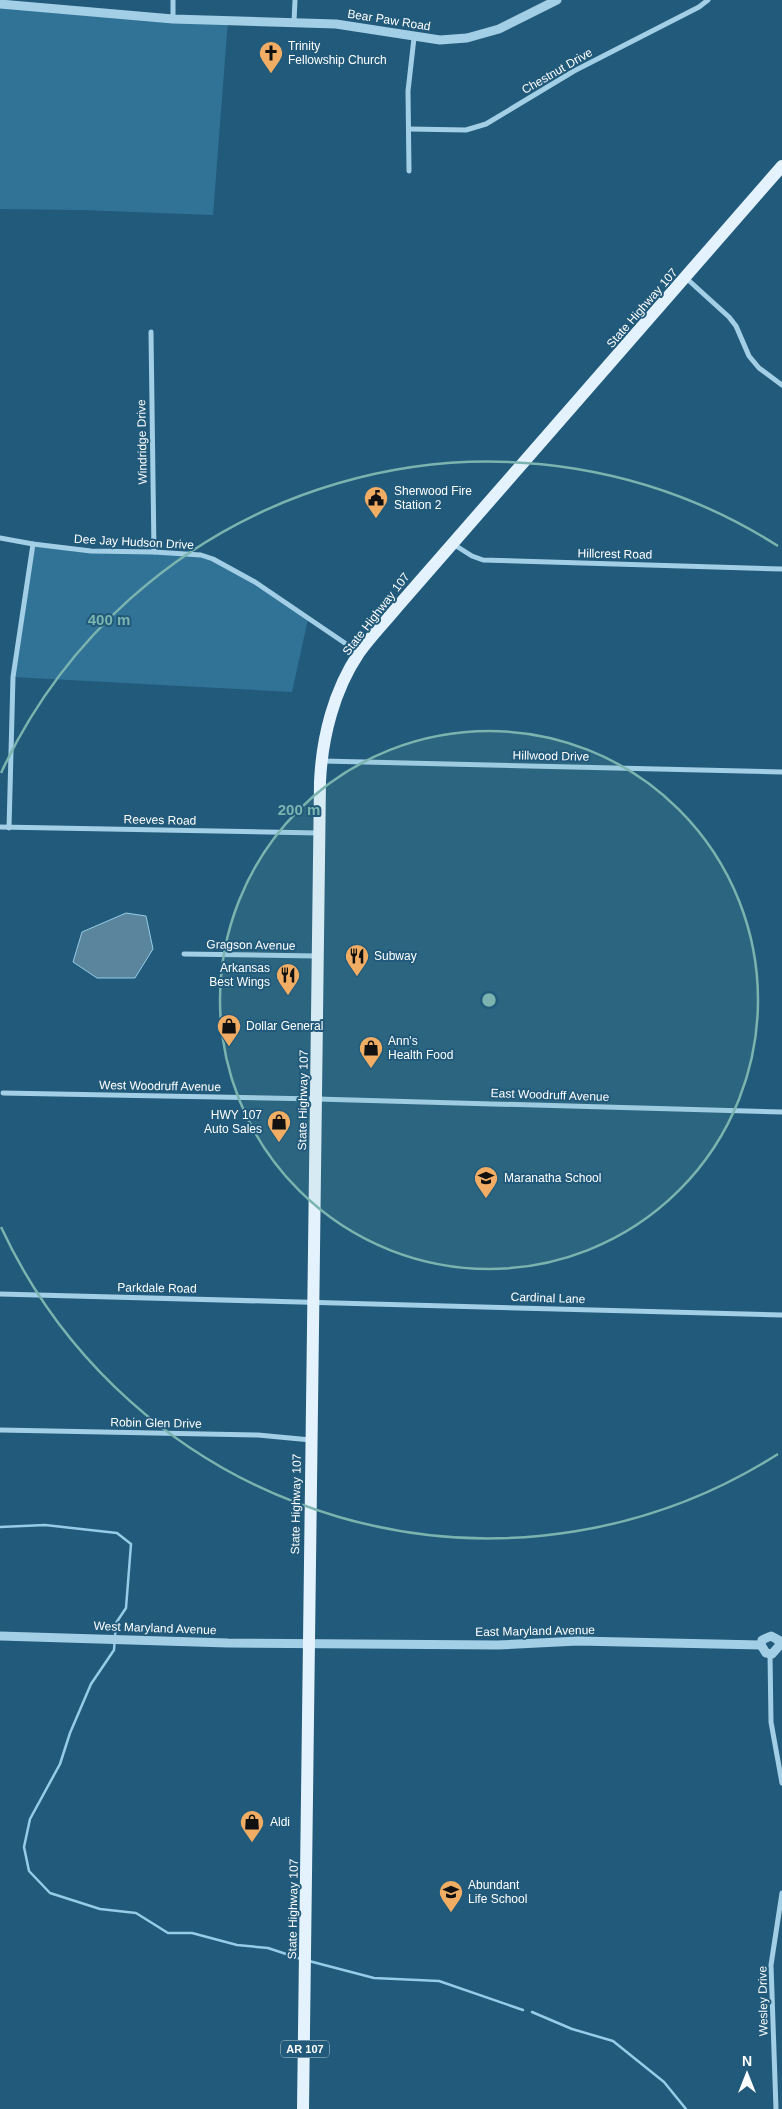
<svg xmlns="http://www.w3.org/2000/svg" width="782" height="2109" font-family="Arial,sans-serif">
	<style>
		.green { fill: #317397 }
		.water { fill: #5a859d; stroke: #96cce7 }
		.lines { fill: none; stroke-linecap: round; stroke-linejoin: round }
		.stream { stroke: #96cce7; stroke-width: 2.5 }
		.minor { stroke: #a2cee6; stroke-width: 5 }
		.tertiary { stroke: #a2cee6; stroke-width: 9 }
		.primary { stroke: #e3f2fd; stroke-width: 12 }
		.ring { fill: none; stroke: #7bb4af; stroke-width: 2.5 }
		.labels { text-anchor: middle; stroke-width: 4; stroke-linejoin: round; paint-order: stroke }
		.shield { fill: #215a7a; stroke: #bcced7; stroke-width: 1 }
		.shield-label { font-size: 11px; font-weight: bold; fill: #fff }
		.street-label { font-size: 12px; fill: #fff; stroke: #215a7a }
		.poi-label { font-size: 12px; fill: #fff; stroke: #215a7a; text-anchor: start }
		.centre { fill: #7bb4af; stroke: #215a7a; stroke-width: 2.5 }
		.ring-label { font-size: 15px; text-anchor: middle; font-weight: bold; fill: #7bb4af; stroke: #215a7a; stroke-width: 4; stroke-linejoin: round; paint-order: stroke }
	</style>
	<rect width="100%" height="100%" fill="#215a7a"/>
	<g class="green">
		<path d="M0,4L228,20L213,215L82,210L0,209Z"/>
		<path d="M33,544L91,551L201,555L235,570L308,619L292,692L13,677Z"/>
	</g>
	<path class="water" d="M126,913L146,916L153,949L135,978H97L73,962L82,932Z"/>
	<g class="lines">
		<g class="stream">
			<path d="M0,1527L45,1525L117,1533L131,1544L126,1608L116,1623L114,1650L91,1684L70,1733L60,1764L30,1819L24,1847L29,1871L50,1893L100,1909L136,1913L168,1933H192L237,1945L268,1948L301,1959"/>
			<path d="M309,1961L374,1978L439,1981L523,2010"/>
			<path d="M532,2012L572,2029L613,2041L664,2082L686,2109"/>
		</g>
		<g class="minor">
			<path d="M173,19V0"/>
			<path d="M294,22L295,0"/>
			<path d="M409,129L466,130L486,124L574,71L699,7L708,0"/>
			<path d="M409,171L408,91L414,38"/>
			<path d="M686,278L729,317L736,326L749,356L759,368L782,385"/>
			<path d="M151,332L154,552"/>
			<path d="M0,538L33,544L91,551L154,552L201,555L213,559L255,582L358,652"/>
			<path d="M453,544L472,556L483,560L782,569"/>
			<path d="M323,761L782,772"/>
			<path d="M0,827L318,833"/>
			<path d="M9,828L13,677L33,544"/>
			<path d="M184,954L316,956"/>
			<path d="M3,1093L317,1099L782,1112"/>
			<path d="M0,1294L782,1315"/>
			<path d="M0,1430L258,1435L311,1440"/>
			<path d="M770,1654L771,1722L782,1783"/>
			<path d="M776,2109L771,1965L782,1893"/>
		</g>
		<g class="tertiary">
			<path d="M0,4L173,19L336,24L440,40L467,38L499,29L557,0"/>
			<path d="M0,1636L228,1643L498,1645L578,1641L761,1645"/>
			<path d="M779,1641V1646L772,1654L766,1653L761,1645L762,1640L771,1636L782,1642"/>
		</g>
		<path class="primary" d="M303,2109L320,782C322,737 334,690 359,653C371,636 386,621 399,605L782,166"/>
	</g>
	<circle cx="489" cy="1000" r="269" fill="#7bb4af" fill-opacity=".12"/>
	<g class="ring">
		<circle cx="489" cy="1000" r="269"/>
		<path d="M778 1454A538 538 0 0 1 1 1227M1 773A538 538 0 0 1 778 546"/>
	</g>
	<defs>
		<g id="church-pin" transform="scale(1.25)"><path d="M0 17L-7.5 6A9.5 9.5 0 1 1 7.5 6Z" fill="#f2ad64" stroke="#215a7a"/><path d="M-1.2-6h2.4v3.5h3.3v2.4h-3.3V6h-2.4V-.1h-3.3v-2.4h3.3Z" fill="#111"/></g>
		<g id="civic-pin" transform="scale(1.25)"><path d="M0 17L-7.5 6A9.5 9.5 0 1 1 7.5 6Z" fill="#f2ad64" stroke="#215a7a"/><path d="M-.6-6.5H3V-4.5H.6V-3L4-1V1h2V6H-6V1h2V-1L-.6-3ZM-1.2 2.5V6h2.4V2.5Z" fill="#111"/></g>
		<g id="restaurant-pin" transform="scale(1.25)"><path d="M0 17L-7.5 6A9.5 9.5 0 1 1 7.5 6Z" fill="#f2ad64" stroke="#215a7a"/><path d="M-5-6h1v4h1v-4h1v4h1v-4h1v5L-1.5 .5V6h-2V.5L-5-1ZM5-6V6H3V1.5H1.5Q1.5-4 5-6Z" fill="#111"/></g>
		<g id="shop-pin" transform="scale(1.25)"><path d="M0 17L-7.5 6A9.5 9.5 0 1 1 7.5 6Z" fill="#f2ad64" stroke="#215a7a"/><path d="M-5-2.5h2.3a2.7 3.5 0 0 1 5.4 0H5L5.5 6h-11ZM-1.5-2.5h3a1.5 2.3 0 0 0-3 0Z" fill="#111"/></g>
		<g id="school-pin" transform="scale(1.25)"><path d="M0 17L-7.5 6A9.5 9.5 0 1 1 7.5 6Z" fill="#f2ad64" stroke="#215a7a"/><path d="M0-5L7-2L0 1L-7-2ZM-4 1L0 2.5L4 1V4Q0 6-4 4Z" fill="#111"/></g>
	</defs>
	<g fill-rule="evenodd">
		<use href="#church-pin" x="271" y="53"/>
		<use href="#civic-pin" x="376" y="498"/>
		<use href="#restaurant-pin" x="357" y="956"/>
		<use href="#restaurant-pin" x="288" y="975"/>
		<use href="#shop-pin" x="229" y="1026"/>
		<use href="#shop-pin" x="371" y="1048"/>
		<use href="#shop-pin" x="279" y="1122"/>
		<use href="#school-pin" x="486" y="1178"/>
		<use href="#shop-pin" x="252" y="1822"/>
		<use href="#school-pin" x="451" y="1892"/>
	</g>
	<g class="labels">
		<rect class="shield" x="281" y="2040.5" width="48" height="17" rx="4"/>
		<g class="shield-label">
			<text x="305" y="2053">AR 107</text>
		</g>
		<g class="street-label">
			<text transform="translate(389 20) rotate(9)" y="4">Bear Paw Road</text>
			<text transform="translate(557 71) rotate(-30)" y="4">Chestnut Drive</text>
			<text transform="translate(642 308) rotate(-49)" y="4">State Highway 107</text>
			<text transform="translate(142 442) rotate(-91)" y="4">Windridge Drive</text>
			<text transform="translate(134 542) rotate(3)" y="4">Dee Jay Hudson Drive</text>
			<text transform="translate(615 554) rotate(1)" y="4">Hillcrest Road</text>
			<text transform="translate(376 614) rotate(-52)" y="4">State Highway 107</text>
			<text transform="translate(551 756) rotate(1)" y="4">Hillwood Drive</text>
			<text transform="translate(160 820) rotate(1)" y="4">Reeves Road</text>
			<text transform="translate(251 945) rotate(1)" y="4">Gragson Avenue</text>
			<text transform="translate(160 1086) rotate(1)" y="4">West Woodruff Avenue</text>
			<text transform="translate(550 1095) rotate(2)" y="4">East Woodruff Avenue</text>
			<text transform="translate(303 1100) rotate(-89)" y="4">State Highway 107</text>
			<text transform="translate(157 1288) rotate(1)" y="4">Parkdale Road</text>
			<text transform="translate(548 1298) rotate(2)" y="4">Cardinal Lane</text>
			<text transform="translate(156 1423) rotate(1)" y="4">Robin Glen Drive</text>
			<text transform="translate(296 1504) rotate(-89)" y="4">State Highway 107</text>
			<text transform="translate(155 1628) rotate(2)" y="4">West Maryland Avenue</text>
			<text transform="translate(535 1631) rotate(-1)" y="4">East Maryland Avenue</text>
			<text transform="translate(293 1909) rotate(-89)" y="4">State Highway 107</text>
			<text transform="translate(763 2001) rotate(-91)" y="4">Wesley Drive</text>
		</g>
		<g class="poi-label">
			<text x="288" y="50">Trinity<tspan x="288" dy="14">Fellowship Church</tspan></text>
			<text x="394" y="495">Sherwood Fire<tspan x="394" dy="14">Station 2</tspan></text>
			<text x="374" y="960">Subway</text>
			<text x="270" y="972" text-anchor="end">Arkansas<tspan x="270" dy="14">Best Wings</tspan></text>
			<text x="246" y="1030">Dollar General</text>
			<text x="388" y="1045">Ann's<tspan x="388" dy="14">Health Food</tspan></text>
			<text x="262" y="1119" text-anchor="end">HWY 107<tspan x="262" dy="14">Auto Sales</tspan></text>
			<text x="504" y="1182">Maranatha School</text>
			<text x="270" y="1826">Aldi</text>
			<text x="468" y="1889">Abundant<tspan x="468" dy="14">Life School</tspan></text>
		</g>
	</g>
	<circle cx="489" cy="1000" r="8" class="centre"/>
	<g class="ring-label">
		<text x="109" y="625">400 m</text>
		<text x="299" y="815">200 m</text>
	</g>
	<g transform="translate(747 2074)" stroke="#215a7a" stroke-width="4" paint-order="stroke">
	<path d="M0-4L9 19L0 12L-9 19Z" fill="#ffffff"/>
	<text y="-8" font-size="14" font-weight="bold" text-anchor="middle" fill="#ffffff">N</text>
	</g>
</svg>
